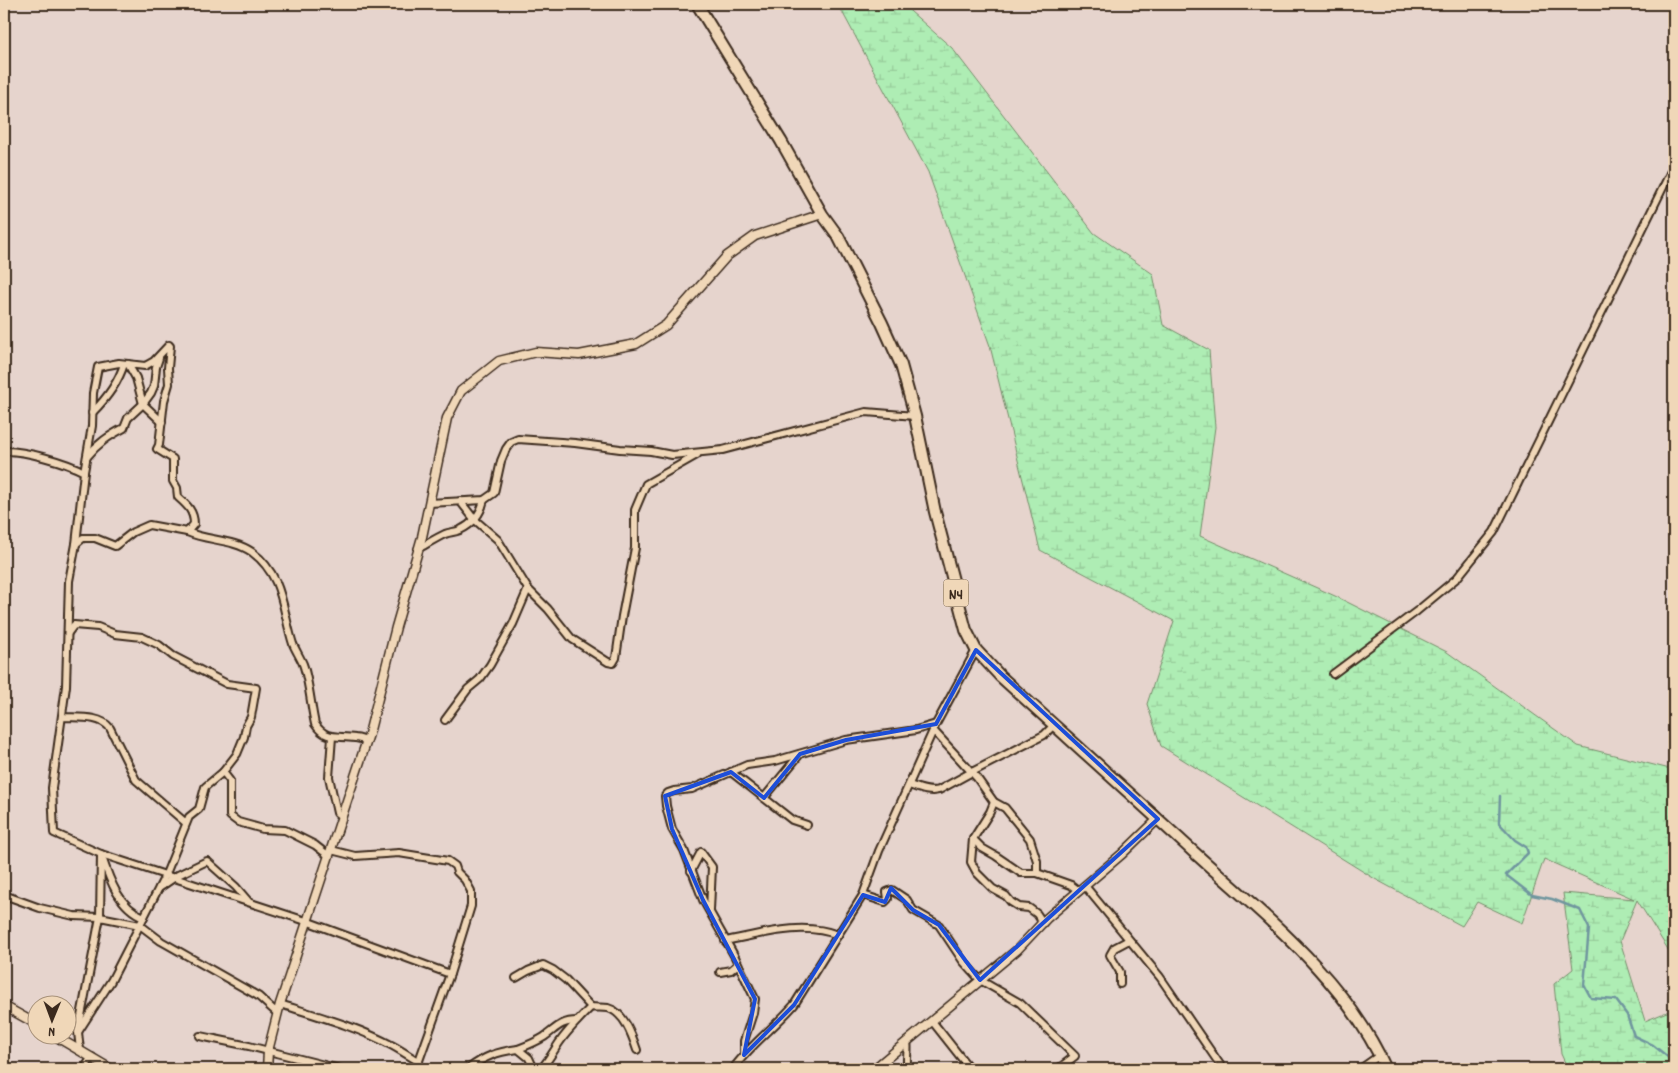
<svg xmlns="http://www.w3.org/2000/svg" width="1678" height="1073" font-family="Dekko,sans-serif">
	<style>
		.wetland { fill: url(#wetland-marsh); stroke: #748c69 }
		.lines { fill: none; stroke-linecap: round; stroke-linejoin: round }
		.stream { stroke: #70969e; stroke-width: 2.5 }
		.minor-casing { stroke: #3b2a1e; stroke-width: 10 }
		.tertiary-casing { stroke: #3b2a1e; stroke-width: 11 }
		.trunk-casing { stroke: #3b2a1e; stroke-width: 14 }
		.minor { stroke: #f0d7b8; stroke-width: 6 }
		.tertiary { stroke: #f0d7b8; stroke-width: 8 }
		.trunk { stroke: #f0d7b8; stroke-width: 10 }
		.marked { fill: none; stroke: #1d4ed8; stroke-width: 4; stroke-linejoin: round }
		.labels { text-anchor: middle; stroke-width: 5; stroke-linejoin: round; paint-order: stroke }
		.shield { fill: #f0d7b8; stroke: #715e4c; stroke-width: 1 }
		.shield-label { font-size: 16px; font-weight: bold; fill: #3b2a1e }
	</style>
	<defs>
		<pattern id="wetland-marsh" width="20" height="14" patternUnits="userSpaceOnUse" patternTransform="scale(1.25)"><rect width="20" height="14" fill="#aeedb4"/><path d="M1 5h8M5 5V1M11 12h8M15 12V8" fill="none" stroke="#97cb9a"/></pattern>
	</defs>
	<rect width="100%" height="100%" fill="#e6d4cd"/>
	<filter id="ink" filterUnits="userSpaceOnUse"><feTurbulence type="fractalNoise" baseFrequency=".02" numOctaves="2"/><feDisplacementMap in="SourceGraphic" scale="10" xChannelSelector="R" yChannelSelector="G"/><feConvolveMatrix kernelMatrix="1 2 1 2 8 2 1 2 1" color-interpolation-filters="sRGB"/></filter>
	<g filter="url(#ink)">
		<path class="wetland" d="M838,4H902L952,48L1094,233L1153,274L1163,325L1209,350L1215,427L1200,536L1335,596L1447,652L1578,746L1674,770V959L1637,900L1620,941L1645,1021L1674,1009V1069H1568L1561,1054L1554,984L1573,969L1563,893L1634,899L1544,859L1522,923L1477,902L1462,926L1375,879L1161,746L1147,704L1174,621L1040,550L990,346L928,172Z"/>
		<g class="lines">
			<path class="stream" d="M1500,796L1499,823L1515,840L1526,847L1528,853L1506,875L1532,895L1552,899L1580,910L1589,928L1584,985L1591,998L1616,1000L1627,1015L1634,1036L1653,1045L1674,1062"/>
			<g class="minor-casing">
				<g id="minor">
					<path d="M128,364L136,378L143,404L162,422"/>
					<path d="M92,413C106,399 118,384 124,364"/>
					<path d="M4,451C23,450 66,462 84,472L76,544L69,581L66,686L52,788L54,833L101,854L306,921L450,974"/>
					<path d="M87,457C98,443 109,436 124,428L128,418L143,404L151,393L154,386L156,367L159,358"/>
					<path d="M84,472L92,426L93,393L98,367L119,363L145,366L154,361L169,345L170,346L168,368L169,384L164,401L159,445L157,449L173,459V481L177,488L178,497C187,505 194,511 194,524L187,532C208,541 233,539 252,552C284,576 282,610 293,644C296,651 300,657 303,664C309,680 311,707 315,724C326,741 338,735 355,738C359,738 363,740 367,741"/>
					<path d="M460,501L474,519L498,540L528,589L548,609L572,639L608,662L613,663L616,658L622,616L635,548V510L646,484L697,455"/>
					<path d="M429,503L484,500L494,493L501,461L506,449L511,442L518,439L575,443L620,449L651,451L672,455L723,450L866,412L915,416"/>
					<path d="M76,544L83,538H95L115,546L133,532L149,525L187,532"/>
					<path d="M418,549C427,544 436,538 445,534C450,532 456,532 460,530C473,524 481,513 484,500"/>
					<path d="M68,633L74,625L98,627L115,634L142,637L159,645L173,656L227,684L256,688L251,717L246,726L244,737L237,754L223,772"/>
					<path d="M1333,674L1417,611L1457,578L1494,532L1674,165"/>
					<path d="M62,717C78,718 100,715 110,728L136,780L186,823"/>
					<path d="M445,720L468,689L480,679L490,665L513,624L528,589"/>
					<path d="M933,730L977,778L994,802L1005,808L1030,839L1037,861V873"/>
					<path d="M332,737L329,777L337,813L342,817"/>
					<path d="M731,772L792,820L807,825"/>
					<path d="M909,785C918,788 929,793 939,790L972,772L1044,735L1054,725"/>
					<path d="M764,798L800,754"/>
					<path d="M994,802L990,812L973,839L971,862L977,873L993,889L1006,896L1011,902L1019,907L1029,908L1037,914L1043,923"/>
					<path d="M973,839L982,848L996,856L1021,873H1037L1071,885L1079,891"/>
					<path d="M331,850L355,856L399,853L448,861L455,866L457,872L465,880L471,891V906L450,974L416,1069"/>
					<path d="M691,871L701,852L712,867L710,910"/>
					<path d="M1085,886L1160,977L1223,1069"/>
					<path d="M159,888L178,875L207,861L236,887L248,901"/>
					<path d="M4,895L40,908L74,916L100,917L140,925L161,941L258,996L277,1013"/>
					<path d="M863,895L885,902L888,899L887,892L892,890L907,900L913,910L939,925L963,961L980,980L1020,1003L1075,1056L1058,1069"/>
					<path d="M725,941C762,934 802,921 838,935"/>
					<path d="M720,972L731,970L738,964"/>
					<path d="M516,978L528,971L543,965L553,970L566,980L591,1007C596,1008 603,1007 608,1008C624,1012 632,1035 637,1050"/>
					<path d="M1120,984V972L1110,955L1114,948L1129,940"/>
					<path d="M280,1004C318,1016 358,1027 393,1046C402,1051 411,1057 419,1062"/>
					<path d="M932,1021L970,1069"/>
					<path d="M78,1032L111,981L166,874L189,817L199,809L205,787L223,772L230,781V816L238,822L263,829L285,830L315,845L329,856"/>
					<path d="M200,1036L249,1046L340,1069"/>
					<path d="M907,1042C909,1051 905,1060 908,1069"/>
					<path d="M518,1049C526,1046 536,1042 544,1037C556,1029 560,1021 577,1021"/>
					<path d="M80,1050L78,1032L100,917L101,854C109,878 118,907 144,917"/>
					<path d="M744,1055V1041L753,1013L755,999L735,957L703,900L684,850L672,829L666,806L665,796L668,793L674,791L692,789L747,765L775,761L846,740L916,730L936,724"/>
					<path d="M84,1069L92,1057"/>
					<path d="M468,1069C485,1056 497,1052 518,1049L529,1058L534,1069"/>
					<path d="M541,1069C548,1061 553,1052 559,1043C568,1030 580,1018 591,1007"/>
					<path d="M733,1069C750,1045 774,1028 794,1005L863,895L879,851L936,724L976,650"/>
					<path d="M1360,1069L1380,1055"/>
				</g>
			</g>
			<g class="tertiary-casing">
				<g id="tertiary">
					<path d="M4,1006L38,1025"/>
					<path d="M55,1036L111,1069"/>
					<path d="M267,1069L268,1051L280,1004L369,734L396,627L422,537L447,418L461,391L499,361L536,352L579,355L636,344L666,325L727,256L755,236L822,214"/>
					<path d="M874,1069L1017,950L1047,918L1122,854L1158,819"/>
				</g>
			</g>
			<g class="trunk-casing">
				<path id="trunk" d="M697,4L781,141L822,214L838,236L882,323L901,365L915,416L935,512L966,630L976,650L1000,676C1066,736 1132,795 1197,855C1268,919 1346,980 1386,1069"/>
			</g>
			<use href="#minor" class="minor"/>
			<use href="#tertiary" class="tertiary"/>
			<use href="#trunk" class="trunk"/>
		</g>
	</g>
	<path class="marked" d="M976,650L1158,819L980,980L939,925L913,910L891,888L885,902L863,895L794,1005L744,1055L755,999L703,900L672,829L665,796L731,772L764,798L800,754L846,740L936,724Z"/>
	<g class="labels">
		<rect class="shield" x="943.5" y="579.5" width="25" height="27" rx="4"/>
		<g class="shield-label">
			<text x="956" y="599">N4</text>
		</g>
	</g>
	<rect width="1678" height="1073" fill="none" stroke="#f0d7b8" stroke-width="20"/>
	<rect x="10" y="10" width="1658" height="1053" fill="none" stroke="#3b2a1e" stroke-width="2" filter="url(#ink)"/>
	<g transform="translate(52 1020) rotate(181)"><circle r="24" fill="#f0d7b8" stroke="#a8927a"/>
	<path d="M0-4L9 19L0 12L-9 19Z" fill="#3b2a1e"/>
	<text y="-8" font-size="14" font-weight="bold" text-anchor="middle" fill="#3b2a1e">N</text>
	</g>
</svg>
